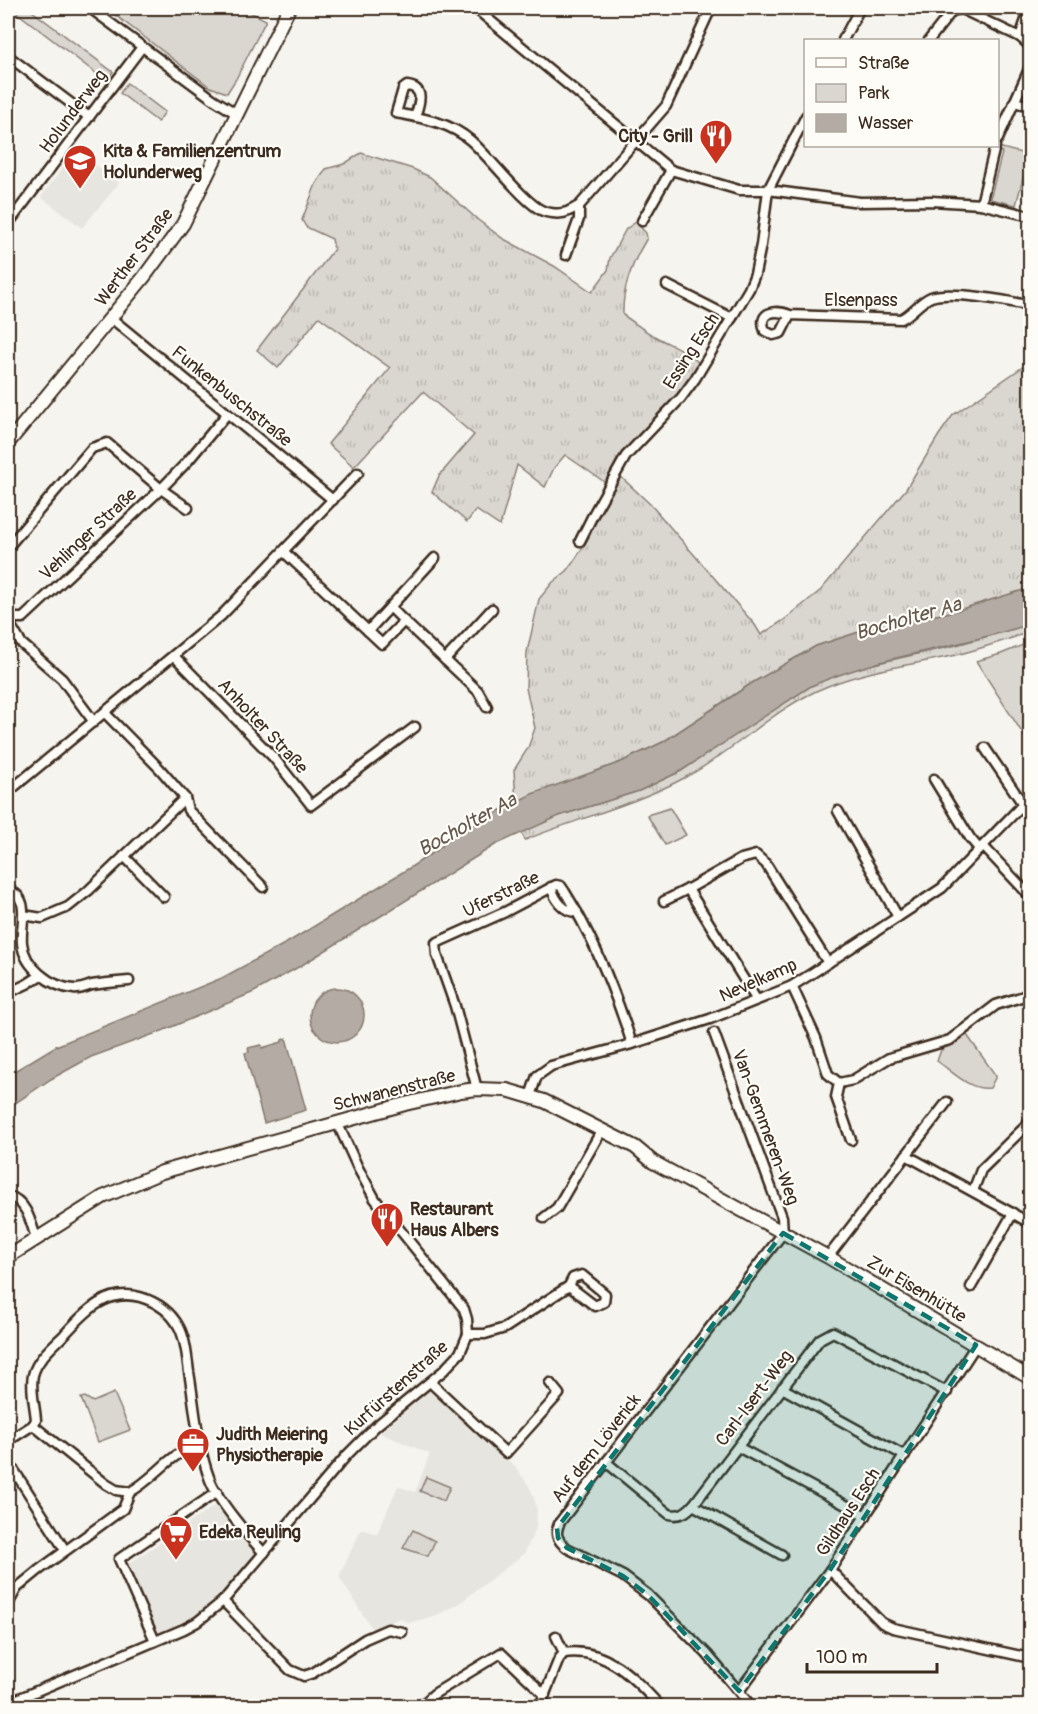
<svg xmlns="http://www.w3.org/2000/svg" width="1038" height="1714" font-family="Pangolin,sans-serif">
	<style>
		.built { fill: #e7e5df }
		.grass { fill: url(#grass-tufts); stroke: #8a8077; stroke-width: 1.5 }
		.park { fill: #dad6d0; stroke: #8a8077; stroke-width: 1.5 }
		.water { fill: #b4aca4; stroke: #84786e; stroke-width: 1.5 }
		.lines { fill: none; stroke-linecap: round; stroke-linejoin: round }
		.street-casing { stroke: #3b2a1e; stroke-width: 13 }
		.secondary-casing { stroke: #3b2a1e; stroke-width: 16 }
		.street { stroke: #fdfcf7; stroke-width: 8 }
		.secondary { stroke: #fdfcf7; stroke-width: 12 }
		.marked { fill: #0f766e; fill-opacity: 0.2; stroke: #0f766e; stroke-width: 4.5; stroke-dasharray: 12 8; stroke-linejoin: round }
		.labels { text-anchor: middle; stroke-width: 4.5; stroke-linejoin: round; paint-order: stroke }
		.street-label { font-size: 18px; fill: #3b2a1e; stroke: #fdfcf7 }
		.poi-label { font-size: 18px; font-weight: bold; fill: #3b2a1e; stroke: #fdfcf7; text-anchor: start }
		.water-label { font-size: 20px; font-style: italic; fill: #65584d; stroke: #fdfcf7 }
	</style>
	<defs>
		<pattern id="grass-tufts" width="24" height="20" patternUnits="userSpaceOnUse" patternTransform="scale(1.5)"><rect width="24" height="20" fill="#dad6d0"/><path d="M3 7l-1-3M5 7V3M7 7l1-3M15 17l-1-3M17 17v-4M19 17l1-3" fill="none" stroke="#bcb8b2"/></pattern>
	</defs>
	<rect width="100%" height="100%" fill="#f5f4ee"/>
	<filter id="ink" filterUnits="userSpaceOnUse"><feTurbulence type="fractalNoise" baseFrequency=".0167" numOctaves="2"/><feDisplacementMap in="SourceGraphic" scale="12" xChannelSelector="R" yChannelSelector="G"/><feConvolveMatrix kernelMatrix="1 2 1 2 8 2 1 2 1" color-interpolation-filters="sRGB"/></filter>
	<g filter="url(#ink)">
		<g class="built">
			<path d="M76,150L119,183L82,228L41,197Z"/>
			<path d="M431,1389L498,1452L515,1466L529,1486L534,1497L537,1512L536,1528L524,1554L457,1605L437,1615L409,1623L399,1618L374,1632L339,1577L361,1529L377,1534L398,1486L415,1492L430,1454L380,1433Z"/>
			<path d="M220,1502L259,1553L227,1591L201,1613L184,1624L159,1635L154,1631L125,1566Z"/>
		</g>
		<g class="grass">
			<path d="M11,8H28L113,72L106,81Z"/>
			<path d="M127,83L165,112L158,122L120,93Z"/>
			<path d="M361,153L413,169L430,177L478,220L502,238L554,266L592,292L608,270L610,258L626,229L636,222L646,233L647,238C633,261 622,289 623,315C634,322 644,331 656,337C669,345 692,351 700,366L686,389L626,449L616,462L606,483L565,455L554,468L545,487L517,465L500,526L476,510L467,522L432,492L439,476L474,435L423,392L354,467L328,444L390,368L319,317L278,368L257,350L334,249L332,239L306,227L302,220L316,184L326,169L344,164Z"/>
			<path d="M1030,362V588L955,611L859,632L816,646L752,683L663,742L621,762L516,802L514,770L528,748L535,728L526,688L527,652L539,599L553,582L567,571L578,555L590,535L598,513L619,475L651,505L755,625L761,635L784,620L821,590L906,489L939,435L953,415Z"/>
			<path d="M1030,624V632C1005,640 978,650 952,656C910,665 868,670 828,686C776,706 735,751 686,777C635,805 578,818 525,840L521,832L559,816L639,791L681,771L783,702L811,686L832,676L869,665L953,646Z"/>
		</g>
		<g class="park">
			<path d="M106,8H242L266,20L236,79L227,93L210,87Z"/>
			<path d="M998,147L1029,155L1016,205L990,199L1002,153Z"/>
			<path d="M1030,642V745L976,661L1001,654Z"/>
			<path d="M670,808L686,835L665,845L647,815Z"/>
			<path d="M967,1035L996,1076L990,1088C970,1091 953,1072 937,1061L941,1050Z"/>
			<path d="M114,1393L130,1430L98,1442L81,1398L85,1397L93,1402Z"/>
			<path d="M426,1477L450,1487L444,1501L420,1491Z"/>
			<path d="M413,1530L435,1541L428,1556L403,1548Z"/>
		</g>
		<g class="water">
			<path d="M1030,588V624C958,648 881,655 811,686L681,771L639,791L559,816L495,845L302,965L254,992L162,1031L91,1057L51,1079L8,1108V1075L56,1046L222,978L290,941L411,867L437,850L453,836L491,815L532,794L621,762L663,742L752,683L816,646L859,632L955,611Z"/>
			<circle cx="337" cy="1015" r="27"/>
			<path d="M286,1038L306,1110L264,1123L245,1053L249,1052L248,1048L261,1045L262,1048L282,1042V1040Z"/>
		</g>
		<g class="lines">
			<g class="street-casing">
				<g id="street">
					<path d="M90,8L213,99L237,114"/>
					<path d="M475,8L671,170L739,190H768L860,202L932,201L981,204L1030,216"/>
					<path d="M1020,37L1030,8"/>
					<path d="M843,40L860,8"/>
					<path d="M929,40L952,11L961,9L1020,37L1030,46"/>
					<path d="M8,56L89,117"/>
					<path d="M1014,102L1030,106"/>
					<path d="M415,117C419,104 426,88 407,86L403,89L396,113C422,118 449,122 470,140C489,156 524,203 543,211C548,213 557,214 562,213C567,213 574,208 579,206L666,106L711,8"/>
					<path d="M998,139L1030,67"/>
					<path d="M981,204L995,146"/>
					<path d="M8,207L16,213"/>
					<path d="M642,221L671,170"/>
					<path d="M8,224L142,47"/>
					<path d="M566,255L579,219V206"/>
					<path d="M667,285L732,318"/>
					<path d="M790,315L781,333L773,335L765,331C757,310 777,310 790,315L901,319C912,314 919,302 931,297C949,290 1010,301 1030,306"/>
					<path d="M111,318L333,500"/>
					<path d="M580,541L594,513L626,456L681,398L695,379L749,289L755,274L761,245L768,190L806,116"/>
					<path d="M8,547L92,448L107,443L161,489L188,508"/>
					<path d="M284,552L382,644L404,621L478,691L487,707"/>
					<path d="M390,607L404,621"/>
					<path d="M8,618H23L161,489L187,462L227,414"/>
					<path d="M8,621L21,643L62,679L94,722"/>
					<path d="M368,631L435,558"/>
					<path d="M174,656L274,758L311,805L415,727"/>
					<path d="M445,660L492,609"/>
					<path d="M985,748L1023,804"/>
					<path d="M934,779L970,838L980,850"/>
					<path d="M8,792L221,616L358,473"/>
					<path d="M185,798L188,810L263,887"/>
					<path d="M838,811L898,917"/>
					<path d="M983,846L1030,896"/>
					<path d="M124,856L164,897"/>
					<path d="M551,887C555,899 563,912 577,912"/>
					<path d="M8,890C32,898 20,924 22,943C24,967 51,987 74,989C80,990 85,987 92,985C104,983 116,982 129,981"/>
					<path d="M664,901L688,889"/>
					<path d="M23,915L42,918L68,907L88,891L185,798L160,769L105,713"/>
					<path d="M792,986L816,1038L828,1074L839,1083L853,1080L889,1058L950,1040L996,1005L1030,994"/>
					<path d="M8,993L27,984L41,975"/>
					<path d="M756,999L688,889L741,859L756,855L766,864L828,963"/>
					<path d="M714,1033L782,1217L783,1233L560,1522C554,1534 557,1540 567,1548L623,1576L648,1595L707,1654L751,1706"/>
					<path d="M839,1083L836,1097L851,1140"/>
					<path d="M477,1089L455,1006L437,955L436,943L505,912L556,885L561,886L565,892C595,940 615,991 632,1044"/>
					<path d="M530,1096L537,1076L551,1066L632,1044L710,1019L792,986L811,974L942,888L1030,797"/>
					<path d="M906,1155L1030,1223"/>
					<path d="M973,1191L981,1170L1030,1122"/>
					<path d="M8,1196C26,1200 31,1222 36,1238"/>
					<path d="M544,1218L557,1208L602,1130"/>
					<path d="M828,1257L947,1102"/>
					<path d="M971,1287L1013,1213"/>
					<path d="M468,1334H485L505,1328L569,1286L595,1306L604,1302L605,1294L582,1275L573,1278L569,1286"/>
					<path d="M430,1382L506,1453L559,1394L550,1383"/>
					<path d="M782,1388L905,1456"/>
					<path d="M33,1425L106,1484L116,1490L130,1492"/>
					<path d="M8,1441L33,1425L36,1420C35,1406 30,1389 33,1375C37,1359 53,1346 64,1335C85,1312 106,1288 140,1297C157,1302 171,1312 179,1327C186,1340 187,1358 189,1372C195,1407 197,1446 210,1480C218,1501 248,1536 264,1553"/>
					<path d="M738,1447L866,1516"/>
					<path d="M8,1461L65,1550"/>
					<path d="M606,1462L669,1514C680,1517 687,1512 694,1504L820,1339L833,1332L947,1392"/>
					<path d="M693,1505L782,1555"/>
					<path d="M830,1570L882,1623L893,1628L1030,1658"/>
					<path d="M223,1601L290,1670L304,1676L313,1673L365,1639L388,1629L402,1632"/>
					<path d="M8,1604L17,1588L39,1570L123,1509L130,1492C156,1478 171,1451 201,1444"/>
					<path d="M556,1636L564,1653"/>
					<path d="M155,1641L119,1559L217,1492"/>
					<path d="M564,1653C606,1647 634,1678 660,1706"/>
					<path d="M739,1691L830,1570L976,1345"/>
					<path d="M8,1703L184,1629L197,1622L223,1601L347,1455L376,1426L443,1371L460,1353L468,1334L467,1319L464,1309L375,1199L358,1168L337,1122"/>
					<path d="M421,1706L434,1694L501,1653L545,1695"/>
					<path d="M540,1706L559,1659L564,1653"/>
				</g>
			</g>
			<g class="secondary-casing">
				<g id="secondary">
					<path d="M8,443L144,277L183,224L289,8"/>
					<path d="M8,1257L103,1197L162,1172L405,1104L461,1091L477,1089L507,1090L544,1101L635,1147L653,1162L828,1257L1030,1378"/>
				</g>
			</g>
			<use href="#street" class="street"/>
			<use href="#secondary" class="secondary"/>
		</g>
	</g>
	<path class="marked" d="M783,1233L976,1345L830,1570L739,1691L648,1595L623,1576L567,1548L558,1538L557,1528Z"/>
	<defs>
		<g id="restaurant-pin" transform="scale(1.725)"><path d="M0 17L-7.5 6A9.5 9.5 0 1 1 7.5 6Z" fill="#c8321e" stroke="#fdfcf7"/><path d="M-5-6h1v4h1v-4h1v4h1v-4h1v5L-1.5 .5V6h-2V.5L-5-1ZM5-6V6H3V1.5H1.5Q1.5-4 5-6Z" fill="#fff"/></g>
		<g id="school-pin" transform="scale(1.725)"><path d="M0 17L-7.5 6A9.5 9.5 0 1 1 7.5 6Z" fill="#c8321e" stroke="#fdfcf7"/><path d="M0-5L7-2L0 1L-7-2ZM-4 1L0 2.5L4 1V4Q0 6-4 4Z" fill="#fff"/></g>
		<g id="office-pin" transform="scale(1.725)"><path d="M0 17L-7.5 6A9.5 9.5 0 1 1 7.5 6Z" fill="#c8321e" stroke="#fdfcf7"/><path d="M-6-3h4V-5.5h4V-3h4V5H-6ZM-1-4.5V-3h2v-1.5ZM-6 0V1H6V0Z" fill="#fff"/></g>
		<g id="supermarket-pin" transform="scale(1.725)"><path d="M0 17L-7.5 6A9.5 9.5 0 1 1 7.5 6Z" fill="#c8321e" stroke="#fdfcf7"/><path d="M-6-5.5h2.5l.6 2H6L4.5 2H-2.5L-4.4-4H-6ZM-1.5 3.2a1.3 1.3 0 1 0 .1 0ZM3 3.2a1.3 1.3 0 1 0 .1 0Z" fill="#fff"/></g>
	</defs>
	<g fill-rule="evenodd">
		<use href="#restaurant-pin" x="716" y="136"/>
		<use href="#school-pin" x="80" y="161"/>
		<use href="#restaurant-pin" x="387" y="1219"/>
		<use href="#office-pin" x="193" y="1444"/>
		<use href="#supermarket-pin" x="176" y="1532"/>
	</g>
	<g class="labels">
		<g class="street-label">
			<text transform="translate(73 111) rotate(-53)" y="6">Holunderweg</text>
			<text transform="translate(134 257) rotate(-53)" y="6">Werther Straße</text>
			<text x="861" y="306">Elsenpass</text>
			<text transform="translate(691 351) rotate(-57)" y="6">Essing Esch</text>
			<text transform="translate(232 396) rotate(39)" y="6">Funkenbuschstraße</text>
			<text transform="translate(88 534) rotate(-43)" y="6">Vehlinger Straße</text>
			<text transform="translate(263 726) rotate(47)" y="6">Anholter Straße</text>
			<text transform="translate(501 894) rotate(-26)" y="6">Uferstraße</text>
			<text transform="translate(758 980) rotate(-24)" y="6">Nevelkamp</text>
			<text transform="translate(394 1090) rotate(-14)" y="6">Schwanenstraße</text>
			<text transform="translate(766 1127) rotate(70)" y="6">Van-Gemmeren-Weg</text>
			<text transform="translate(917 1289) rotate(31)" y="6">Zur Eisenhütte</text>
			<text transform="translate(396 1388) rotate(-42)" y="6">Kurfürstenstraße</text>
			<text transform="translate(754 1398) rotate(-53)" y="6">Carl-Isert-Weg</text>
			<text transform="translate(596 1448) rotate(-52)" y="6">Auf dem Löverick</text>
			<text transform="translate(848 1512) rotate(-57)" y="6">Gildhaus Esch</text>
		</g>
		<g class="poi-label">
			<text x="693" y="142" text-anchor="end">City - Grill</text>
			<text x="103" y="157">Kita &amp; Familienzentrum<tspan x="103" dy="21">Holunderweg</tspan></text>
			<text x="410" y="1215">Restaurant<tspan x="410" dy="21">Haus Albers</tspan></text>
			<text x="216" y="1440">Judith Meiering<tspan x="216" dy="21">Physiotherapie</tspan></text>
			<text x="199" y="1538">Edeka Reuling</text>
		</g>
		<g class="water-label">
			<text transform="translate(908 618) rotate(-16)" y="7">Bocholter Aa</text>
			<text transform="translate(467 824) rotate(-29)" y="7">Bocholter Aa</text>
		</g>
	</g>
	<rect width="1038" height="1714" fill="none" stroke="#fdfcf7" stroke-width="30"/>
	<rect x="15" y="15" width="1008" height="1684" fill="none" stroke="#3b2a1e" stroke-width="2" filter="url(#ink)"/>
	<rect x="804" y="39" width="195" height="108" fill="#fdfcf7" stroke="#afa8a0" stroke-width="1.5"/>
	<rect x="816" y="58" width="30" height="9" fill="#fdfcf7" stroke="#afa8a0" stroke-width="1.5"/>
	<text x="858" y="69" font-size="18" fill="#3b2a1e">Straße</text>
	<rect x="816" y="84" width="30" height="18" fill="#dad6d0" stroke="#afa8a0" stroke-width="1.5"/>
	<text x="858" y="99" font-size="18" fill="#3b2a1e">Park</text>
	<rect x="816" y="114" width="30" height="18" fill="#b4aca4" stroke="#afa8a0" stroke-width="1.5"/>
	<text x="858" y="129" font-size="18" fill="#3b2a1e">Wasser</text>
	<path d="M807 1663v9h130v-9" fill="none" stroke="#3b2a1e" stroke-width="3"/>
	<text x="816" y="1663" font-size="18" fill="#3b2a1e" stroke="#fdfcf7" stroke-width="4.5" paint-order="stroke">100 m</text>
</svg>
